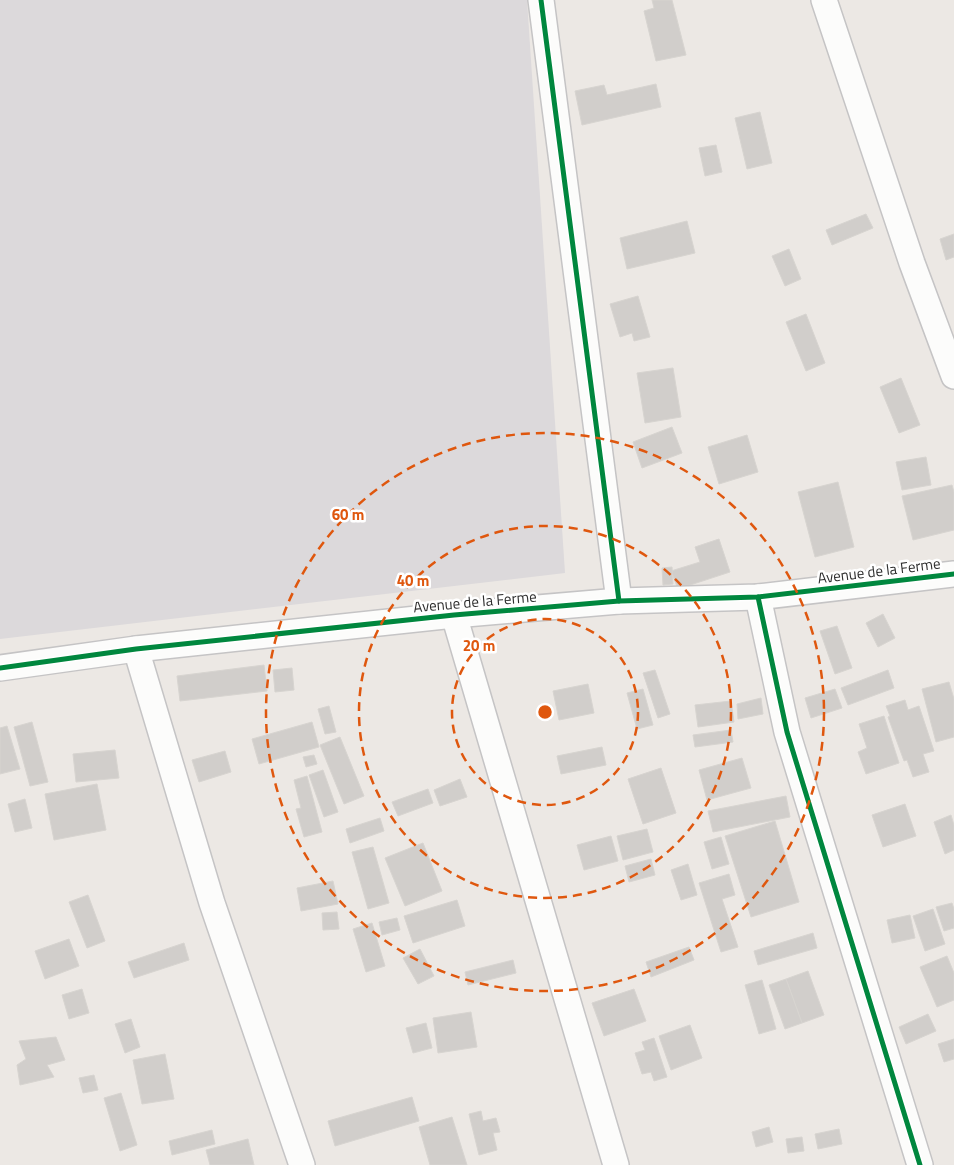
<svg xmlns="http://www.w3.org/2000/svg" width="954" height="1165" font-family="'Titillium Web',sans-serif">
	<style>
		.industrial { fill: #dcd9db }
		.building { fill: #d1cecb; stroke: #d7d4d0 }
		.lines { fill: none; stroke-linecap: round; stroke-linejoin: round }
		.minor-casing { stroke: #c5c4c5; stroke-width: 28 }
		.minor { stroke: #fcfcfb; stroke-width: 25 }
		.cycleway-casing { stroke: #fff; stroke-width: 8 }
		.cycleway { stroke: #00873e; stroke-width: 5 }
		.ring { fill: none; stroke: #df570e; stroke-width: 2.5; stroke-dasharray: 9 6 }
		.labels { text-anchor: middle; stroke-width: 5; stroke-linejoin: round; paint-order: stroke }
		.street-label { font-size: 15px; fill: #2e2e2e; stroke: #fff }
		.centre { fill: #df570e; stroke: #fff; stroke-width: 2.5 }
		.ring-label { font-size: 15px; text-anchor: middle; font-weight: bold; fill: #df570e; stroke: #fff; stroke-width: 5; stroke-linejoin: round; paint-order: stroke }
	</style>
	<rect width="100%" height="100%" fill="#ece8e4"/>
	<path class="industrial" d="M0,0H527L565,573L0,639Z"/>
	<g class="building">
		<path d="M652,0H672L686,55L656,61L644,11L654,8Z"/>
		<path d="M656,84L661,107L582,125L575,91L604,85L607,95Z"/>
		<path d="M760,112L772,163L747,169L735,118Z"/>
		<path d="M716,145L722,172L705,176L699,148Z"/>
		<path d="M866,214L873,228L832,245L826,230Z"/>
		<path d="M687,221L695,253L627,269L620,238Z"/>
		<path d="M954,234V257L946,260L940,239Z"/>
		<path d="M789,249L801,279L785,286L772,256Z"/>
		<path d="M638,296L650,337L634,341L632,333L620,337L610,304Z"/>
		<path d="M806,314L825,363L806,371L786,322Z"/>
		<path d="M673,368L681,417L645,423L637,373Z"/>
		<path d="M901,378L920,425L899,433L880,387Z"/>
		<path d="M672,427L682,453L642,468L633,442Z"/>
		<path d="M747,435L758,472L719,484L708,447Z"/>
		<path d="M926,457L931,485L902,490L896,462Z"/>
		<path d="M838,482L854,547L815,557L798,492Z"/>
		<path d="M952,485L954,492V530L913,540L902,496Z"/>
		<path d="M719,539L730,572L678,589L671,571L700,562L695,547Z"/>
		<path d="M672,567L673,584L663,585L662,568Z"/>
		<path d="M883,614L895,638L878,647L866,623Z"/>
		<path d="M837,626L852,668L835,674L820,631Z"/>
		<path d="M264,665L267,691L180,701L177,676Z"/>
		<path d="M292,668L294,690L275,692L273,670Z"/>
		<path d="M655,670L670,714L658,718L643,673Z"/>
		<path d="M888,670L894,688L848,705L841,688Z"/>
		<path d="M949,682L954,699V737L936,742L922,689Z"/>
		<path d="M588,684L594,713L559,720L553,691Z"/>
		<path d="M643,689L653,725L637,729L627,693Z"/>
		<path d="M835,689L842,708L811,718L805,698Z"/>
		<path d="M761,698L763,714L738,719L737,704Z"/>
		<path d="M905,700L908,710L919,706L934,751L923,754L929,772L913,777L907,760L904,761L888,717L890,716L886,706Z"/>
		<path d="M731,701L734,722L698,727L695,705Z"/>
		<path d="M329,706L336,732L325,734L318,709Z"/>
		<path d="M884,716L899,763L866,774L858,752L867,748L859,724Z"/>
		<path d="M32,722L48,782L30,786L14,727Z"/>
		<path d="M312,722L319,747L259,764L252,739Z"/>
		<path d="M7,726L20,769L0,774V728Z"/>
		<path d="M731,730L733,742L695,747L693,735Z"/>
		<path d="M340,737L364,796L344,804L320,745Z"/>
		<path d="M602,747L606,765L561,774L557,756Z"/>
		<path d="M115,750L119,778L76,782L73,754Z"/>
		<path d="M225,751L231,772L199,782L192,760Z"/>
		<path d="M314,755L317,764L306,767L303,757Z"/>
		<path d="M742,758L751,788L707,800L699,770Z"/>
		<path d="M661,768L676,813L643,824L628,779Z"/>
		<path d="M323,770L338,812L324,817L309,775Z"/>
		<path d="M307,776L322,832L304,837L296,809L301,808L294,780Z"/>
		<path d="M460,779L467,797L440,806L434,790Z"/>
		<path d="M97,784L106,830L54,840L45,794Z"/>
		<path d="M428,789L433,803L398,816L392,802Z"/>
		<path d="M786,796L790,817L713,832L708,811Z"/>
		<path d="M25,799L32,828L15,832L8,804Z"/>
		<path d="M905,804L916,836L883,847L872,815Z"/>
		<path d="M951,815L954,825V850L945,854L934,822Z"/>
		<path d="M380,818L384,831L350,843L346,829Z"/>
		<path d="M775,821L799,902L751,917L725,836Z"/>
		<path d="M647,829L653,852L623,860L617,836Z"/>
		<path d="M611,836L618,861L584,870L577,845Z"/>
		<path d="M721,837L729,864L712,869L704,842Z"/>
		<path d="M423,843L442,891L405,906L385,858Z"/>
		<path d="M373,847L389,903L368,909L352,852Z"/>
		<path d="M651,859L655,875L629,882L625,866Z"/>
		<path d="M688,864L697,895L681,900L671,870Z"/>
		<path d="M729,874L735,895L722,899L738,947L721,952L699,883Z"/>
		<path d="M333,881L338,904L301,911L297,888Z"/>
		<path d="M88,895L105,941L87,948L69,902Z"/>
		<path d="M457,900L465,926L413,943L404,916Z"/>
		<path d="M952,903L954,909V928L944,931L936,907Z"/>
		<path d="M933,909L945,944L925,951L913,916Z"/>
		<path d="M337,912L339,929L323,930L322,913Z"/>
		<path d="M910,915L915,938L892,943L887,920Z"/>
		<path d="M397,918L400,930L382,935L379,922Z"/>
		<path d="M372,923L385,966L366,972L353,929Z"/>
		<path d="M813,933L817,948L758,965L754,951Z"/>
		<path d="M69,939L79,966L45,979L35,951Z"/>
		<path d="M184,943L189,960L134,978L128,962Z"/>
		<path d="M689,947L694,960L651,977L646,962Z"/>
		<path d="M420,949L434,976L418,984L403,958Z"/>
		<path d="M947,956L954,973V1000L937,1007L920,967Z"/>
		<path d="M513,960L516,973L468,985L465,972Z"/>
		<path d="M808,971L824,1015L802,1023L786,979Z"/>
		<path d="M786,979L802,1023L785,1029L769,985Z"/>
		<path d="M762,980L776,1029L759,1034L745,985Z"/>
		<path d="M82,989L89,1013L69,1019L62,995Z"/>
		<path d="M634,989L646,1021L604,1036L592,1003Z"/>
		<path d="M471,1012L477,1047L438,1053L433,1018Z"/>
		<path d="M928,1014L936,1031L906,1044L899,1027Z"/>
		<path d="M131,1019L140,1047L125,1053L115,1024Z"/>
		<path d="M426,1023L432,1048L413,1053L406,1028Z"/>
		<path d="M690,1025L702,1058L671,1070L659,1036Z"/>
		<path d="M56,1037L65,1060L47,1065L54,1077L20,1085L17,1065L26,1059L19,1041Z"/>
		<path d="M654,1038L667,1077L654,1081L651,1072L642,1074L635,1053L645,1050L642,1042Z"/>
		<path d="M954,1039V1059L944,1062L938,1044Z"/>
		<path d="M165,1054L174,1099L142,1104L133,1060Z"/>
		<path d="M94,1075L98,1090L83,1093L79,1078Z"/>
		<path d="M121,1093L137,1145L120,1151L104,1098Z"/>
		<path d="M412,1097L419,1121L335,1146L328,1121Z"/>
		<path d="M481,1111L483,1121L496,1118L500,1132L493,1133L497,1150L479,1155L469,1114Z"/>
		<path d="M452,1117L467,1165H430L419,1127Z"/>
		<path d="M769,1127L773,1142L756,1147L752,1132Z"/>
		<path d="M839,1129L842,1144L818,1149L815,1134Z"/>
		<path d="M212,1130L215,1144L172,1155L169,1141Z"/>
		<path d="M802,1137L804,1151L788,1153L786,1139Z"/>
		<path d="M248,1139L254,1165H210L206,1150Z"/>
	</g>
	<g class="lines">
		<g class="minor-casing">
			<g id="minor">
				<path d="M541,0L619,601"/>
				<path d="M824,0L912,263L954,376"/>
				<path d="M758,597L787,732L920,1165"/>
				<path d="M454,615L616,1165"/>
				<path d="M136,649L212,903L302,1165"/>
				<path d="M0,668L136,649L454,615L619,601L758,597L954,574"/>
			</g>
		</g>
		<use href="#minor" class="minor"/>
		<g class="cycleway-casing">
			<g id="cycleway">
				<path d="M541,0L619,601"/>
				<path d="M758,597L787,732L920,1165"/>
				<path d="M0,668L136,649L454,615L619,601L758,597L954,574"/>
			</g>
		</g>
		<use href="#cycleway" class="cycleway"/>
	</g>
	<g class="ring">
		<circle cx="545" cy="712" r="93"/>
		<circle cx="545" cy="712" r="186"/>
		<circle cx="545" cy="712" r="279"/>
	</g>
	<g class="labels">
		<g class="street-label">
			<text transform="translate(879 571) rotate(-7)" y="5">Avenue de la Ferme</text>
			<text transform="translate(475 602) rotate(-5)" y="5">Avenue de la Ferme</text>
		</g>
	</g>
	<circle cx="545" cy="712" r="8" class="centre"/>
	<g class="ring-label">
		<text x="348" y="520">60 m</text>
		<text x="413" y="586">40 m</text>
		<text x="479" y="651">20 m</text>
	</g>
</svg>
